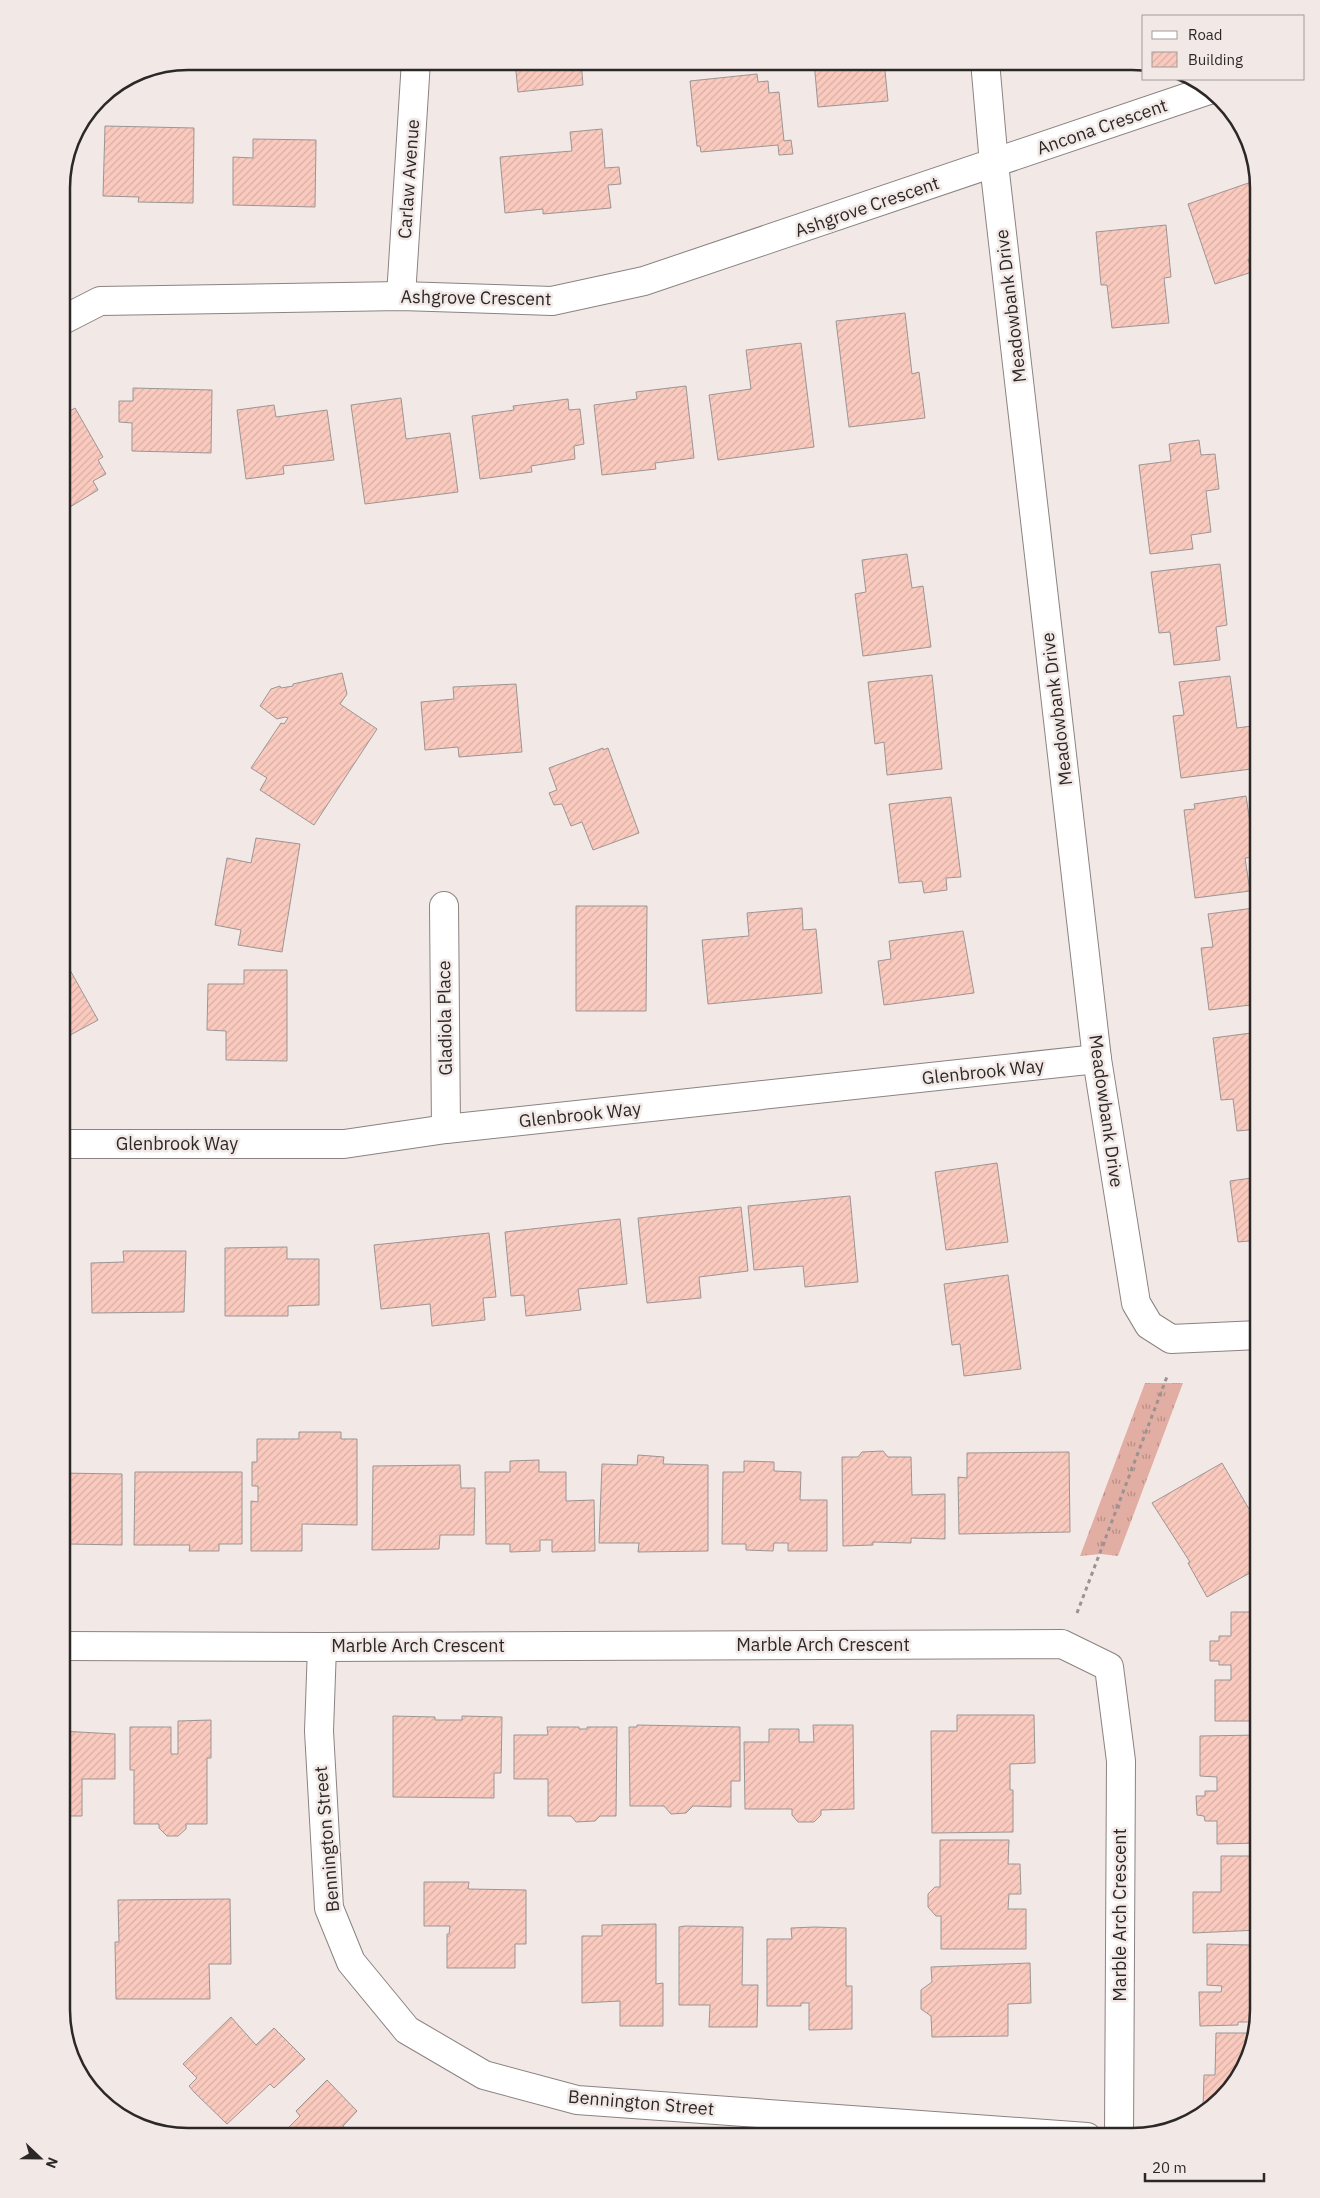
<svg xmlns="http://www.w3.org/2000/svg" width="1320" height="2198" font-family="'IBM Plex Sans',sans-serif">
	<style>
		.grass { fill: url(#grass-tufts) }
		.building { fill: url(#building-hatch); stroke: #9d9593 }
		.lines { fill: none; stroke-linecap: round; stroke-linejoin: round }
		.minor-casing { stroke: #8b8382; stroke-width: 30 }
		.path { stroke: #999391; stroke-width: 3; stroke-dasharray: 4 4; stroke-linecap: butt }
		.minor { stroke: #fff; stroke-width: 28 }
		.labels { text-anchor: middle; stroke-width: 5; stroke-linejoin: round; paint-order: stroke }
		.street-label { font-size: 18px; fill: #2b2827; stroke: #f2e9e7 }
		.rim { fill: none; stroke: #2b2827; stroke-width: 2.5 }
	</style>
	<defs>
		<pattern id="grass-tufts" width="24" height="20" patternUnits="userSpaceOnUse" patternTransform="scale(1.25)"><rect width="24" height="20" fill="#e2aea3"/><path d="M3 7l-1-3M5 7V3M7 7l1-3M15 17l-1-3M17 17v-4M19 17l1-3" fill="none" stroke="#b78e85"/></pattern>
		<pattern id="building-hatch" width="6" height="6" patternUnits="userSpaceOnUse" patternTransform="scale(1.25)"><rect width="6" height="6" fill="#fbcabf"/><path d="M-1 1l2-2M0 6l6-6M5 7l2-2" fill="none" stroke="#d7aea4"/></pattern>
	</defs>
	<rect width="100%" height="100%" fill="#f2e9e7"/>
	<path class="grass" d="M1145,1383H1183L1118,1556L1101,1554L1080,1556Z"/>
	<g class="building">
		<path d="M515,61H581L583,85L518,92Z"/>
		<path d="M814,61H884L888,101L818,107Z"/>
		<path d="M757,74L758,82L768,81L769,93L779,92L784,141L791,140L793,154L779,155L778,145L701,152L700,146H697L690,81Z"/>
		<path d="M105,126L194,128L193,203L138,202L139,197L103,196Z"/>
		<path d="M602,129L605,168L619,167L621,184L608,185L611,208L543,214V209L505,213L500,157L572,151L570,132Z"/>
		<path d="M253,139L316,140L315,207L233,205V157L253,158Z"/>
		<path d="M1257,180L1259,188V255L1248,259L1252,272L1215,284L1188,204Z"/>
		<path d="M1166,225L1171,277L1164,278L1169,323L1112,328L1107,285H1101L1096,232Z"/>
		<path d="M905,313L912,374L919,372L925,418L849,427L836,321Z"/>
		<path d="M801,343L814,447L718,460L709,395L751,389L746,350Z"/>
		<path d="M686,386L694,458L655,463L656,469L602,475L594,405L637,399L636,392Z"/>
		<path d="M133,388L212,390L211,453L132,451V423L119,422V401H133Z"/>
		<path d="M401,398L406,439L450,433L458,492L365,504L351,405Z"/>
		<path d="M568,399L569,410L580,409L584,444L574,446L575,459L531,466L532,472L480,479L472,416L514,410L513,406Z"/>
		<path d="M274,405L276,417L327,410L334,460L283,466L284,474L246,479L237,410Z"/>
		<path d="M75,408L103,457L98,460L106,474L93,481L98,490L70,507L61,493V416Z"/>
		<path d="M1199,440L1201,455L1215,454L1219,489L1206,491L1211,532L1191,535L1193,549L1150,554L1139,465L1171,461L1169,444Z"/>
		<path d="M907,554L912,588L923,586L931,647L863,656L855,594L866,592L862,560Z"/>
		<path d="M1220,564L1227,625L1216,627L1220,660L1174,665L1170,632L1159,633L1151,572Z"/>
		<path d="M342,673L347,694L340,704L377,729L314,825L260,790L267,778L251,768L281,723L284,724L288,718L285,717L277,719L260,706L271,689L280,686L281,688L293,686V684Z"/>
		<path d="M932,675L942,769L887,775L884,742L875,744L868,682Z"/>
		<path d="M1230,676L1237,728L1259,725V768L1181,778L1173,716L1184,715L1179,682Z"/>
		<path d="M516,684L522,752L459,757L458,747L425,750L421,702L454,699L453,687Z"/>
		<path d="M603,748V750L608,748L639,833L593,850L582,822L571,826L562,804L554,805L549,793L557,790L549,768Z"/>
		<path d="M1246,796L1255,857L1245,858L1250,891L1195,898L1184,810L1195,809L1194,804Z"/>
		<path d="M951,797L961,877L946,878L947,890L924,893L922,881L899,883L889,804Z"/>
		<path d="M256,838L300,844L282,952L238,945L241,930L215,925L227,858L251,863Z"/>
		<path d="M576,906H647L646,1011H576Z"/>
		<path d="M802,908L803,930L816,929L822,993L708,1004L702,940L749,936L747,913Z"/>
		<path d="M1254,908L1259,939V1004L1209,1010L1201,948L1213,947L1208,914Z"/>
		<path d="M963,931L974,993L884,1005L878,961L891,959L889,941Z"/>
		<path d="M61,954L98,1020L61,1040Z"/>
		<path d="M244,970H287V1061L226,1060V1031L207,1030L208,984H244Z"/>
		<path d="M1259,1032V1129L1237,1131L1233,1099L1221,1100L1213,1038Z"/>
		<path d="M997,1163L1008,1242L946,1250L935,1172Z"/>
		<path d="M1259,1177V1240L1238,1242L1230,1181Z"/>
		<path d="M850,1196L858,1282L805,1287L803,1266L754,1270L748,1206Z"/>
		<path d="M741,1207L748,1271L699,1277L701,1298L647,1303L638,1218Z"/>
		<path d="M620,1219L627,1284L578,1289L581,1310L526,1316L524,1295L511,1296L505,1232Z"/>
		<path d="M489,1233L496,1297L483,1298L485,1320L432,1326L430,1304L381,1309L374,1245Z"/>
		<path d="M287,1247V1259H319V1305L288,1306V1316H225V1248Z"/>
		<path d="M123,1251H186L184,1312L92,1313L91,1263L124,1262Z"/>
		<path d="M1008,1275L1021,1369L964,1376L960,1344L952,1345L944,1284Z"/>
		<path d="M299,1432H341V1439H357V1525L302,1524V1551H251V1501L258,1502V1486H252V1462H257V1439H299Z"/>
		<path d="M883,1451L888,1457H911L912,1495L945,1494V1539L911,1538V1543L873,1542V1545L843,1546L842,1457H858L862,1452Z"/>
		<path d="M1069,1452L1070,1532L959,1534L958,1477L967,1478V1453Z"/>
		<path d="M638,1455L664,1457L663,1464L708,1465V1551L638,1552L639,1543H599L602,1464L637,1465Z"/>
		<path d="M539,1460V1472H566V1501L594,1500L595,1551L552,1552V1540H540V1551L510,1552V1544H486L485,1472H510V1461Z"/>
		<path d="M744,1461L774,1462V1471L801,1472L800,1500H827V1551H788V1543H774L773,1551L746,1550V1544H722L723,1472H744Z"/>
		<path d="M1222,1463L1259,1526V1558L1251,1563L1255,1570L1207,1597L1188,1563L1190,1562L1152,1503Z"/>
		<path d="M460,1465L461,1488H475L474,1535H440L439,1549L372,1550L373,1466Z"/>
		<path d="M135,1472H242V1544H219V1551H189L190,1545H134Z"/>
		<path d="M61,1473L122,1474V1545L69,1544L68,1550H61Z"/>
		<path d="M1231,1612H1259V1721H1215V1680H1231V1665H1219V1661H1210V1641H1219V1636H1231Z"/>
		<path d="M957,1715H1034L1035,1763L1010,1764V1790H1013V1832L932,1833L931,1731H957Z"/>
		<path d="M393,1716L435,1717V1720H462V1716L502,1717L501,1773H494V1798L393,1797Z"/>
		<path d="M211,1720V1758H207V1824H186V1829L178,1836H167L159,1828V1824H134V1770H130V1727H171V1754H178V1721Z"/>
		<path d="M637,1725L740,1727V1781H731V1807L693,1806L686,1813L671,1814L664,1806H630L629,1727H637Z"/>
		<path d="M813,1725H853L854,1809L821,1810V1815L814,1822H798L792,1815V1809H745L744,1742H769V1729H799V1742H814Z"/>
		<path d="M547,1727H579V1729H587V1727H617L616,1816H600L595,1821L576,1822L571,1816H548V1779H514V1735H548Z"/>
		<path d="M61,1731L115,1734V1779H82V1816H61Z"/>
		<path d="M1259,1735V1843L1217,1844V1821H1205L1204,1816L1197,1815L1196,1796H1205V1791H1217V1777L1200,1776V1736Z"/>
		<path d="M940,1840H1009L1008,1864H1020L1021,1894H1009L1008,1909H1026V1949H941V1916H936L928,1907V1894L935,1887H940Z"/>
		<path d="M1221,1856H1259V1930L1193,1933V1892H1221Z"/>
		<path d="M424,1882H469L468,1889L526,1890V1944H515V1968H447V1934H449L450,1926H424Z"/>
		<path d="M230,1899L231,1964H209L210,1999H116L115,1942H119L118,1900Z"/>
		<path d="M656,1924V1984L663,1983V2026H620V2001L582,2003V1936H602V1925Z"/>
		<path d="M685,1926L743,1927L742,1985H758L757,2027H709L710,2005H679V1927Z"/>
		<path d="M815,1927L846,1928V1986H852V2029L809,2030V2003H801V2006H767V1939H792L791,1928Z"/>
		<path d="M1207,1944L1249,1945L1250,1948H1259V2010L1255,2022H1238V2025L1200,2026L1199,1992H1221L1222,1986L1207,1985Z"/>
		<path d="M1030,1963L1031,2003L1008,2004V2036L932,2037L931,2016L921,2009V1990L932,1982L931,1967Z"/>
		<path d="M231,2017L256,2045L274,2028L305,2059L274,2088L270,2084L227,2124L194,2092L189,2086L197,2078L183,2064Z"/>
		<path d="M1216,2033H1252L1238,2080L1203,2110L1204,2075H1215Z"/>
		<path d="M327,2080L357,2111L343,2126L357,2137H279L300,2116L296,2111Z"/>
	</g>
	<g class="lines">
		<g class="minor-casing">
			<g id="minor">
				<path d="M985,61L994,164L1097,1059L1136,1303L1149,1325L1171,1339L1259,1335"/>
				<path d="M401,296L416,61"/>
				<path d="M61,321L100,301L401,296L552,301L644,281L1209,90"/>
				<path d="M444,906L446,1129"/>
				<path d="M61,1144H344L446,1129L1097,1059"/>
				<path d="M61,1646L322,1647L1062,1644L1109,1667L1121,1761L1119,2137"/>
				<path d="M322,1647L319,1731L329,1908L351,1962L407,2030L484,2075L577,2100L1087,2137"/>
			</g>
		</g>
		<path class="path" d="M1077,1613L1168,1374"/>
		<use href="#minor" class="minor"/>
	</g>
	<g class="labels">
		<g class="street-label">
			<text transform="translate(1102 127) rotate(-19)" y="6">Ancona Crescent</text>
			<text transform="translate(409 179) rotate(-86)" y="6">Carlaw Avenue</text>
			<text transform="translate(867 207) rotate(-19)" y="6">Ashgrove Crescent</text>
			<text transform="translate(476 298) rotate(1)" y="6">Ashgrove Crescent</text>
			<text transform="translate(1011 306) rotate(-97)" y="6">Meadowbank Drive</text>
			<text transform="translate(1057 709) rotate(-97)" y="6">Meadowbank Drive</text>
			<text transform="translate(445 1018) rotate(-91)" y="6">Gladiola Place</text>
			<text transform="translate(983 1072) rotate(-6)" y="6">Glenbrook Way</text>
			<text transform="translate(1106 1111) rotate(82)" y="6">Meadowbank Drive</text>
			<text transform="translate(580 1115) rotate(-6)" y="6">Glenbrook Way</text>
			<text x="177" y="1150">Glenbrook Way</text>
			<text x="823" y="1651">Marble Arch Crescent</text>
			<text x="418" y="1652">Marble Arch Crescent</text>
			<text transform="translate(327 1839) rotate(-95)" y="6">Bennington Street</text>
			<text transform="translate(1120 1915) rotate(-90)" y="6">Marble Arch Crescent</text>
			<text transform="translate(641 2103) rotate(5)" y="6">Bennington Street</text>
		</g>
	</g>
	<path d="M0 0H1320V2198H0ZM188 70H1132A118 118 0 0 1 1250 188V2010A118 118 0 0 1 1132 2128H188A118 118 0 0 1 70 2010V188A118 118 0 0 1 188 70Z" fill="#f2e9e7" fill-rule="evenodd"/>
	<path class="rim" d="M188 70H1132A118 118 0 0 1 1250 188V2010A118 118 0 0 1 1132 2128H188A118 118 0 0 1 70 2010V188A118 118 0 0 1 188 70Z"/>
	<rect x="1142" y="15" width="162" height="65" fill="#f2e9e7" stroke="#a29c9a"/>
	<rect x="1152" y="31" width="25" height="8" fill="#ffffff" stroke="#a29c9a"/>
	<text x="1188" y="40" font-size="15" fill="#2b2827">Road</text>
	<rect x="1152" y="52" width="25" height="15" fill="url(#building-hatch)" stroke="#a29c9a"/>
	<text x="1188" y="65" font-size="15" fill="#2b2827">Building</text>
	<g transform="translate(40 2158) rotate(112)" stroke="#f2e9e7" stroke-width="4" paint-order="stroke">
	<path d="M0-4L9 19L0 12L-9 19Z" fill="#2b2827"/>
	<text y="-8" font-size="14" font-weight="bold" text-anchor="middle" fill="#2b2827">N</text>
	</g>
	<path d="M1145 2173v8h119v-8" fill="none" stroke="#2b2827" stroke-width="2.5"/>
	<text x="1152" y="2173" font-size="15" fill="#2b2827" stroke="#f2e9e7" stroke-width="4" paint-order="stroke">20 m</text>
</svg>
